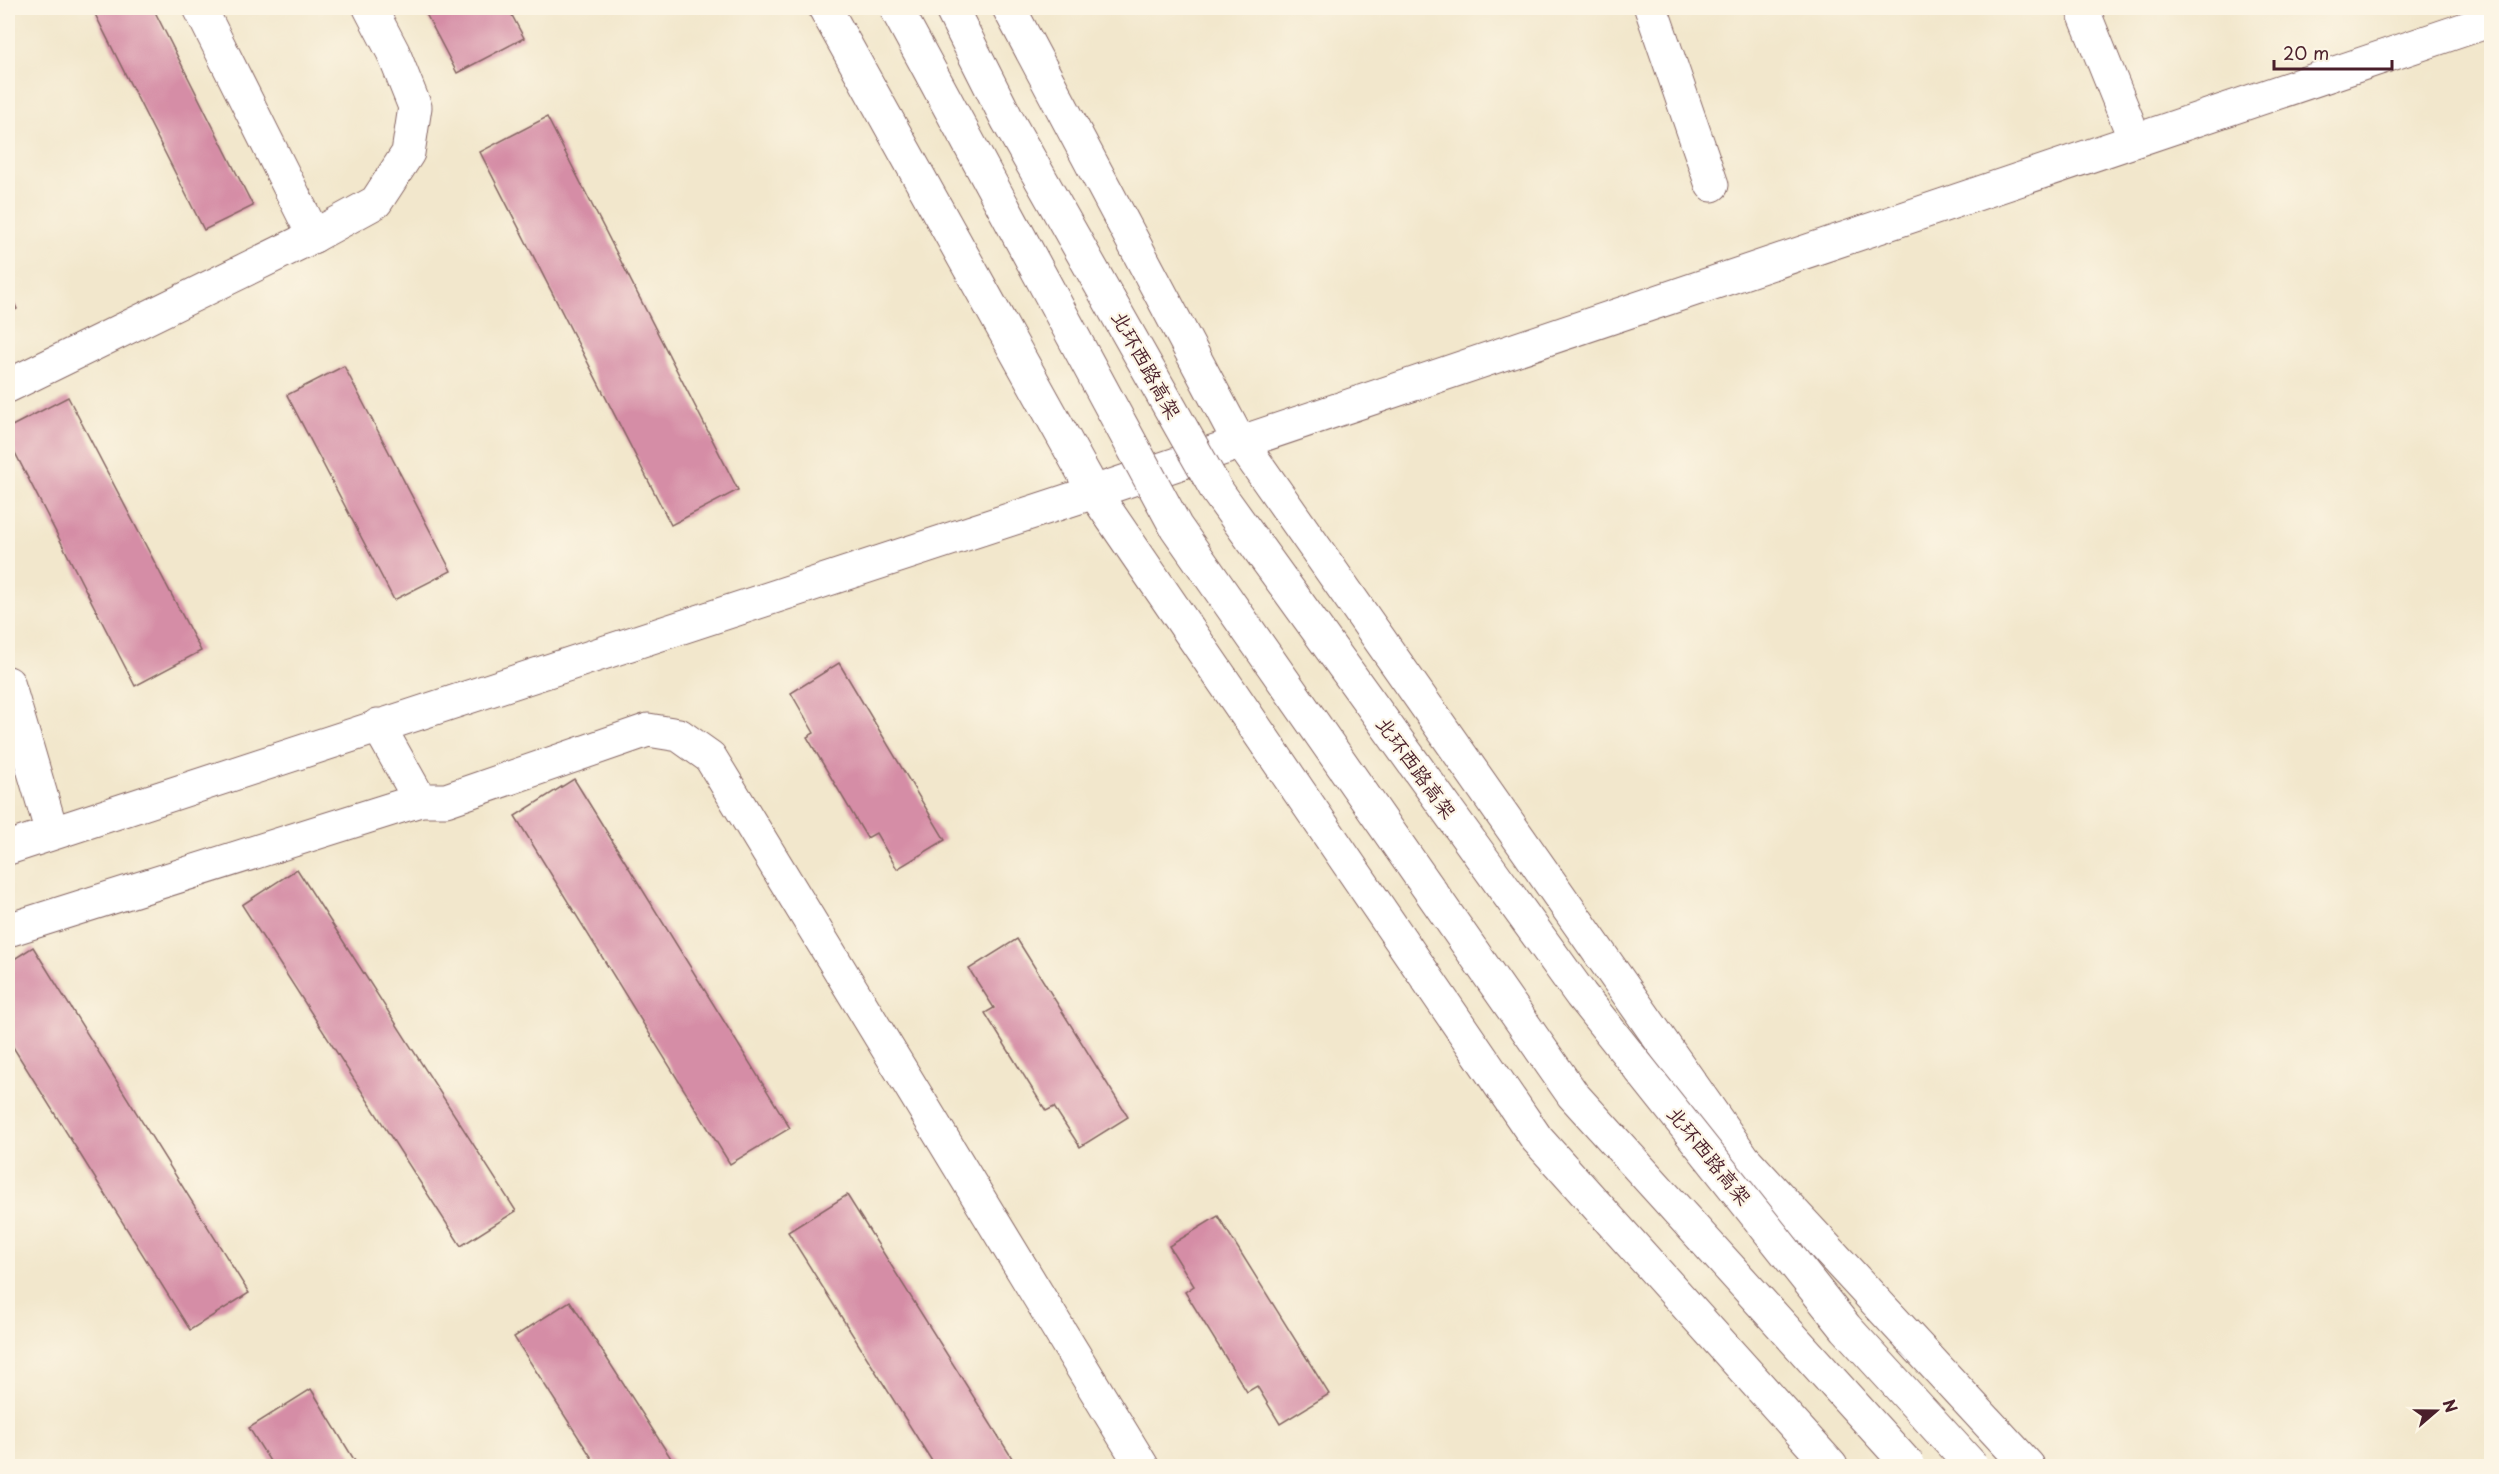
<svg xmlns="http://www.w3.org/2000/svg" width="2499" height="1474" font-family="'Playpen Sans','LXGW WenKai TC',sans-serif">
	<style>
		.building { fill: #d58da6 }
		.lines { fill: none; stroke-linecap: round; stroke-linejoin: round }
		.minor-casing { stroke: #856563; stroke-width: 35 }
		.major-casing { stroke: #856563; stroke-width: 35 }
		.minor { stroke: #fff; stroke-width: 33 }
		.major { stroke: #fff; stroke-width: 33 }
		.highway-bridge-casing { stroke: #856563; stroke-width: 35; stroke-linecap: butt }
		.highway-bridge { stroke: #fff; stroke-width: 33 }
		.labels { text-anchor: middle; stroke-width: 4.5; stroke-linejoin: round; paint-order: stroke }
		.street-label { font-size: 20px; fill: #4a1f2b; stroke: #fcf5e5 }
	</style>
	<rect width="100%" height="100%" fill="#fcf5e5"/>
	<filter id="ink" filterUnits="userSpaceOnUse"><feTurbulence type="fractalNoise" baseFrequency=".0167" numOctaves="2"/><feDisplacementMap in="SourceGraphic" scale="12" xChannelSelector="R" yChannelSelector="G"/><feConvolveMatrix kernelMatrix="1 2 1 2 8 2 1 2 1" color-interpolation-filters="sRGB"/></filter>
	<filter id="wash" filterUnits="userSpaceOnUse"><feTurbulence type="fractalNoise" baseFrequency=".008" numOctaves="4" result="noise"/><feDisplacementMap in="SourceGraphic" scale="24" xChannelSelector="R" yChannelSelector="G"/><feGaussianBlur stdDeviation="1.35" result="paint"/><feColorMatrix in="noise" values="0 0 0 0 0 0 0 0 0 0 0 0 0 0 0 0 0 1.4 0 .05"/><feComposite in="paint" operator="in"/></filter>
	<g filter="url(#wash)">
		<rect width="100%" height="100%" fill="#f2e7cc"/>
		<g id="blocks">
			<g class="building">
				<path d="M107,8H153L253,206L204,230L95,14Z"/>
				<path d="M423,8H508L524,38L457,73Z"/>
				<path d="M547,117L738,490L671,525L480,152Z"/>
				<path d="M8,291L17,309L8,314Z"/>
				<path d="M344,366L451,571L394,600L287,395Z"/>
				<path d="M68,397L201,651L135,686L8,439V428Z"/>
				<path d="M839,663L945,840L897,869L876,833L867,838L807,737L814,733L791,693Z"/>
				<path d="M574,779L790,1128L730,1164L515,816Z"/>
				<path d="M297,869L516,1211L461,1246L242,905Z"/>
				<path d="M1017,939L1128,1117L1080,1147L1054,1107L1046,1111L985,1013L994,1008L969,969Z"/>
				<path d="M33,947L249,1293L190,1330L8,1039V963Z"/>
				<path d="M847,1195L1017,1466H935L788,1232Z"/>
				<path d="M1218,1216L1329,1394L1280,1424L1257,1386L1247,1392L1185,1292L1194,1286L1169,1246Z"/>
				<path d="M570,1301L676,1466H597L514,1337Z"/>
				<path d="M311,1389L358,1466H273L249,1428Z"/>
			</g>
		</g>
	</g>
	<g filter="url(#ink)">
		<use href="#blocks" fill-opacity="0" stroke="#856563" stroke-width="1.5"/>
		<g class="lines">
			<g class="minor-casing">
				<g id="minor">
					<path d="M200,8L314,236"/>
					<path d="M1651,8L1712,185"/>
					<path d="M2082,8L2135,140"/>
					<path d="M8,386L314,236L376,202L408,153L415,107L393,52L370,8"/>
					<path d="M8,683L52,833"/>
					<path d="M378,725L420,800"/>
					<path d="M8,848L1094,492L2492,20"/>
					<path d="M8,930L420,800H446L648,730L679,735L710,757L1142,1466"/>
				</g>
			</g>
			<g class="major-casing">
				<g id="major">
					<path d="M825,8L1094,492L1537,1139L1831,1466"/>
					<path d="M1009,8L1234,432L1744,1159L2028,1466"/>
				</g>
			</g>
			<use href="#minor" class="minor"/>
			<use href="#major" class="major"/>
			<g class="highway-bridge-casing">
				<g id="highway-bridge">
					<path d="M896,8L1176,527L1573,1095L1909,1466"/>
					<path d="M951,8L1008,121L1217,491L1581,995L1846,1328L1972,1466"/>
				</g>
			</g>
			<use href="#highway-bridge" class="highway-bridge"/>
		</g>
	</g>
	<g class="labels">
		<g class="street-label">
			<text transform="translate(1146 365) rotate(61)" y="7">北环西路高架</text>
			<text transform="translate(1416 768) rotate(54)" y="7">北环西路高架</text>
			<text transform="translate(1709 1156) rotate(51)" y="7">北环西路高架</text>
		</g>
	</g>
	<rect width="2499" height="1474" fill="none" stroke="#fcf5e5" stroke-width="30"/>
	<g transform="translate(2436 1411) rotate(70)" stroke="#fcf5e5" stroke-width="4.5" paint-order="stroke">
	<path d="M0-4.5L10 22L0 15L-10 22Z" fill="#4a1f2b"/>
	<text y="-9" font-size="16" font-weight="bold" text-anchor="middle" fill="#4a1f2b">N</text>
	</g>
	<path d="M2274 60v9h118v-9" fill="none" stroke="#4a1f2b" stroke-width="3"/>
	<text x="2283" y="60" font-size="18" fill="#4a1f2b" stroke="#fcf5e5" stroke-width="4.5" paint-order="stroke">20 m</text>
</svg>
